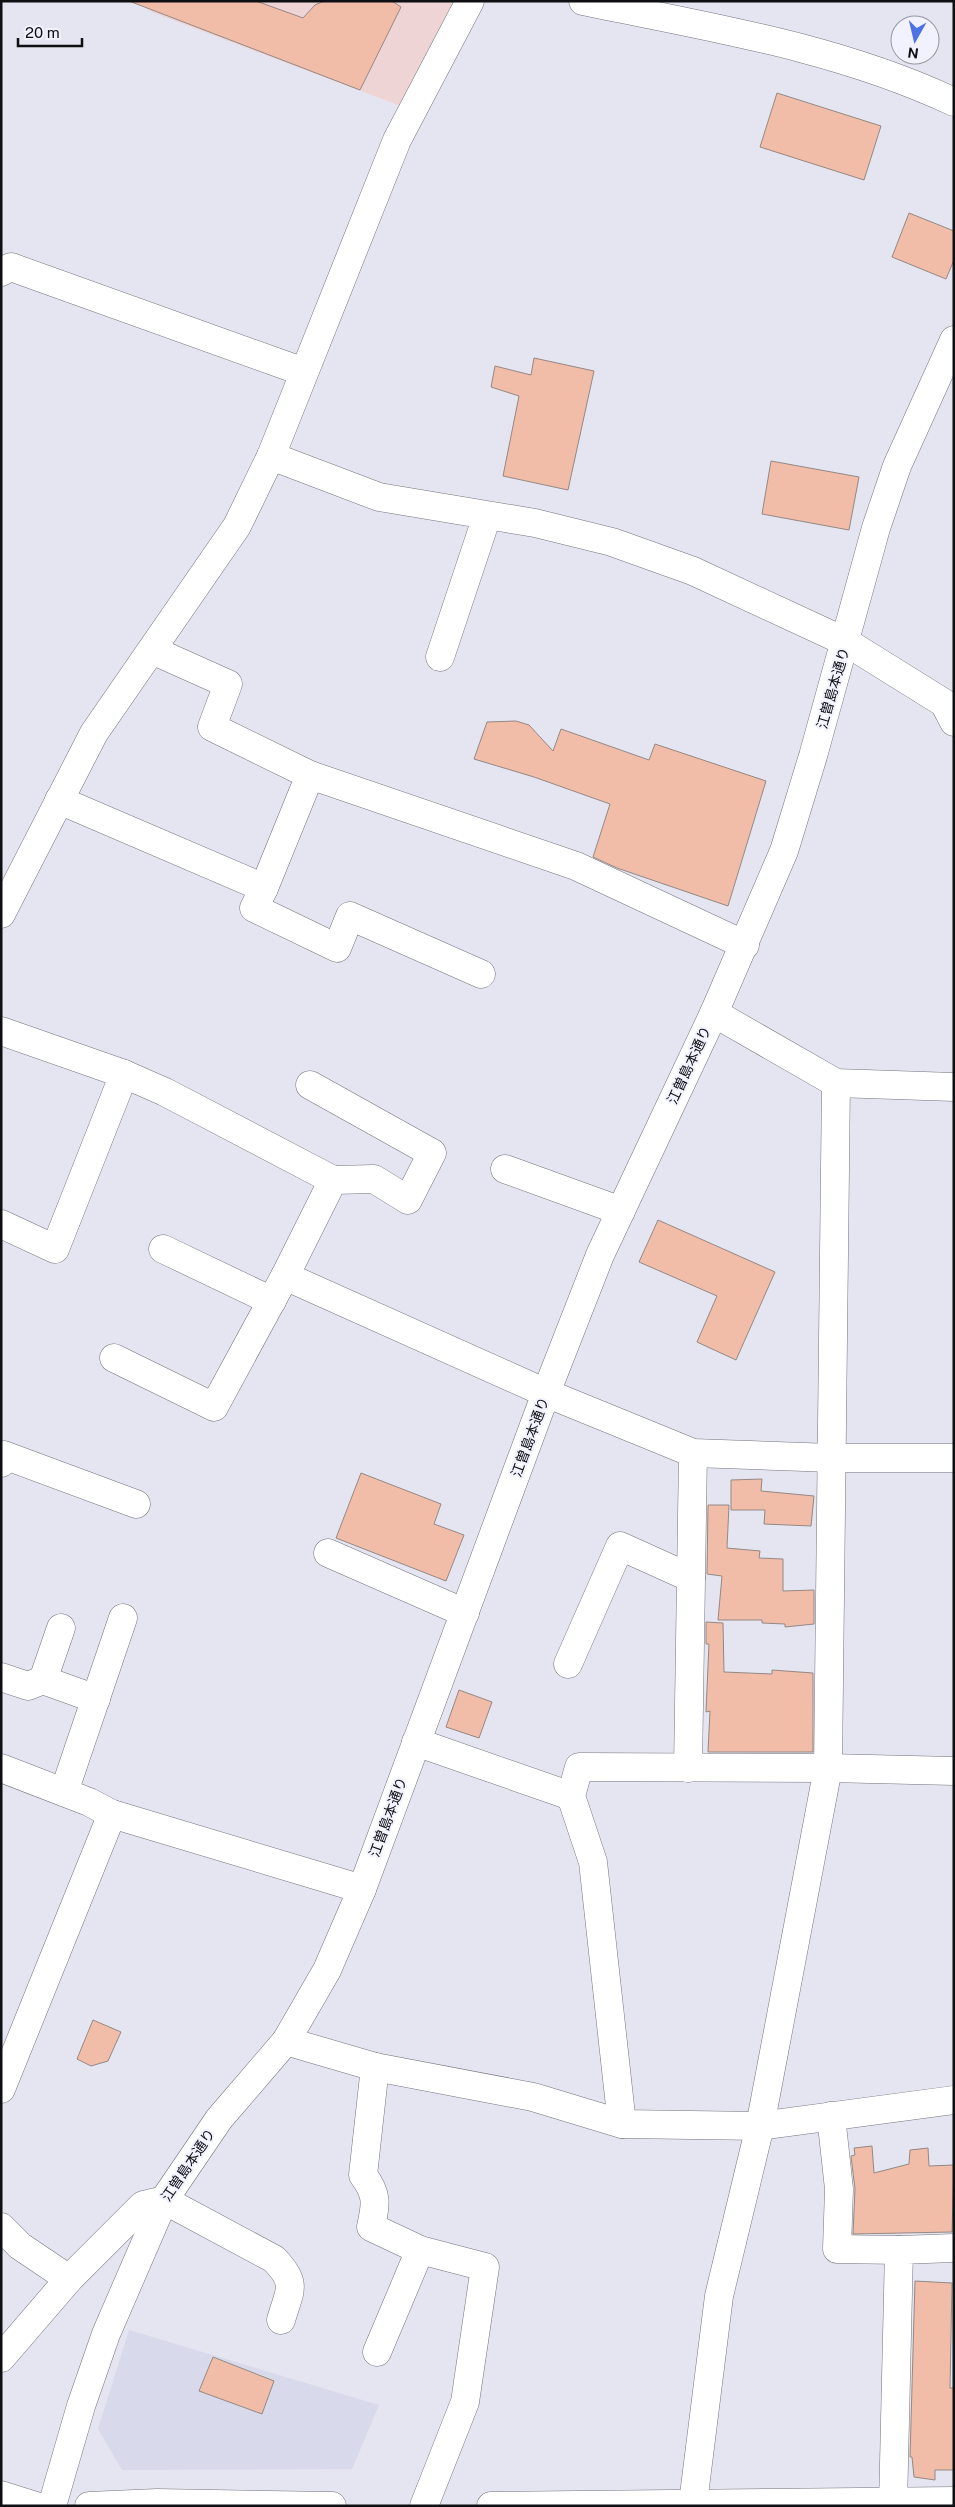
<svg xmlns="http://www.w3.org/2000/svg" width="955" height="2507" font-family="'Public Sans','Noto Sans JP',sans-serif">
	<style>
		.built { fill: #d8daec }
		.education { fill: #efd4d5 }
		.building { fill: #f1bda9; stroke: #948884 }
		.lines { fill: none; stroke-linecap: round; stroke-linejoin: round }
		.minor-casing { stroke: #73747e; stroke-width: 29 }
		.minor { stroke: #fff; stroke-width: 28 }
		.labels { text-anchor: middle; stroke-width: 4; stroke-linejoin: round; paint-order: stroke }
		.street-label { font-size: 14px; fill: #0e0f12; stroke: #f1f2fd }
	</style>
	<rect width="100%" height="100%" fill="#e4e5f0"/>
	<path class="built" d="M129,2330L379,2405L352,2469L122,2470L98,2429Z"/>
	<path class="education" d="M134,1H463L406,108L154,13Z"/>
	<g class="building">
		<path d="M129,1H256L303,18L315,5L324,1H392L401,7L360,90Z"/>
		<path d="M777,93L881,126L864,180L760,147Z"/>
		<path d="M909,213L954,231V260L946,279L892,257Z"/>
		<path d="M534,358L594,371L568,490L503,476L519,396L491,387L495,366L531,375Z"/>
		<path d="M771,461L859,477L849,530L762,514Z"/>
		<path d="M516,721L529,725L553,751L561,729L649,760L655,744L766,781L728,906L617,868L593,857L610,804L534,777L474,759L487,722Z"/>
		<path d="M658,1220L775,1272L736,1360L697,1342L717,1296L639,1262Z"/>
		<path d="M361,1473L441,1504L434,1524L464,1535L446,1581L336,1538Z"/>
		<path d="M762,1479L761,1491L814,1496L811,1526L764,1524L765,1510H731V1480Z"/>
		<path d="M708,1505H729L727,1548L760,1551L759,1558L783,1559V1591L814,1590V1624L785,1627V1624L762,1623V1620H718L722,1576L707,1574Z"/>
		<path d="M706,1622L723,1623L724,1672L772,1674V1670L813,1673V1752H708L710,1711L706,1712L709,1644H706Z"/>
		<path d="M459,1690L492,1702L479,1738L446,1727Z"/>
		<path d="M93,2020L121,2032L108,2061L91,2066L77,2059Z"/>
		<path d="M872,2146L874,2173L909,2164L910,2150L928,2148L929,2166L954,2165L952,2232L853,2234L855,2189L851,2156L855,2155L854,2148Z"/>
		<path d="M915,2281L952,2283L950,2388H954V2470H935V2480L914,2477L912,2457H910Z"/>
		<path d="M213,2357L274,2381L262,2414L199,2391Z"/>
	</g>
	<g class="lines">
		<g class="minor-casing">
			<g id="minor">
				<path d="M583,1C708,27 837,47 954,102"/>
				<path d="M1,272L11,267L304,372"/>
				<path d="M271,456L379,497L535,523L612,542L693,571L846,642L944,703L954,722"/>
				<path d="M152,650L228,684L212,727L310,775"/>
				<path d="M440,657L487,516"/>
				<path d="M59,800L264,888L310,775L576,866L745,945"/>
				<path d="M264,888L254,908L337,948L350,916L481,974"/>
				<path d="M1,914L94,733L237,526L271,456L397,140L470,1"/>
				<path d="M714,1013L836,1083L954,1087"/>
				<path d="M1,1031L124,1074L165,1092L333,1180L285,1276L546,1393L693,1453L833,1458H954"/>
				<path d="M310,1085L432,1153L408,1200L374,1179L333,1180"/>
				<path d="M505,1169L621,1211"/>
				<path d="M1,1224L55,1249L124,1074"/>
				<path d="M163,1249L272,1301"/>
				<path d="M114,1358L214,1407L285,1276"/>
				<path d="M1,1463L4,1455L136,1504"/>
				<path d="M328,1553L465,1613"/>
				<path d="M568,1664L620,1546L691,1578"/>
				<path d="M1,1677L28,1686L43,1680L96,1699"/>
				<path d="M43,1680L61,1628"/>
				<path d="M416,1742L571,1796"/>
				<path d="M1,1768L89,1802L112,1814L362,1889"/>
				<path d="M688,1768L693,1453"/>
				<path d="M64,1792L123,1618"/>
				<path d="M286,2041L375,2067L533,2097L622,2124L760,2126L954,2100"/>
				<path d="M375,2067L363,2175C378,2195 376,2204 371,2227L420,2250L485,2267L465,2402L424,2506"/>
				<path d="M1,2089L112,1814"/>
				<path d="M831,2116L839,2189L837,2249L899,2250"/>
				<path d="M622,2124L593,1862L571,1796L579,1767L828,1768L954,1771"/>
				<path d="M1,2227L20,2246L69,2279"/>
				<path d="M377,2352L420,2250"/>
				<path d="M1,2358L69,2279L143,2205L164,2200L274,2259C298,2284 290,2289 281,2320"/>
				<path d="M1,2495L36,2506"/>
				<path d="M693,2503L719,2296L760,2126L828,1768L836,1083"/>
				<path d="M52,2506L81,2406L106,2334L164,2200L219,2119L286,2041L327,1970L362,1889L546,1393L600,1255L714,1013L784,851L813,756L876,528L897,466L954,340"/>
				<path d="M89,2506L157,2503L332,2506"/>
				<path d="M491,2506L954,2501"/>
				<path d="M893,2506L899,2250L954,2248"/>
			</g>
		</g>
		<use href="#minor" class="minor"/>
	</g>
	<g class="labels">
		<g class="street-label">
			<text transform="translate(833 688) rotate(-74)" y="5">江曽島本通り</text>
			<text transform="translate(689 1065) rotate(-65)" y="5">江曽島本通り</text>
			<text transform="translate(530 1437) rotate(-70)" y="5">江曽島本通り</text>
			<text transform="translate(388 1817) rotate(-70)" y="5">江曽島本通り</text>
			<text transform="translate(188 2165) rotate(-56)" y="5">江曽島本通り</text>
		</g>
	</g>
	<rect width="955" height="2507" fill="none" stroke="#0e0f12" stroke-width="5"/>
	<g transform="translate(915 40) rotate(188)"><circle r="24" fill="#f1f2fd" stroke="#96979f"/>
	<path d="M0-4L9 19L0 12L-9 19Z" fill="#4d72e5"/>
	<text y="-8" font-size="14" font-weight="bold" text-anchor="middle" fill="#0e0f12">N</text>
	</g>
	<path d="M18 38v8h64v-8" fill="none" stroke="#0e0f12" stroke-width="2.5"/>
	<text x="25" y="38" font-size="15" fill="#0e0f12" stroke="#f1f2fd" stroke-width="4" paint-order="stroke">20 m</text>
</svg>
